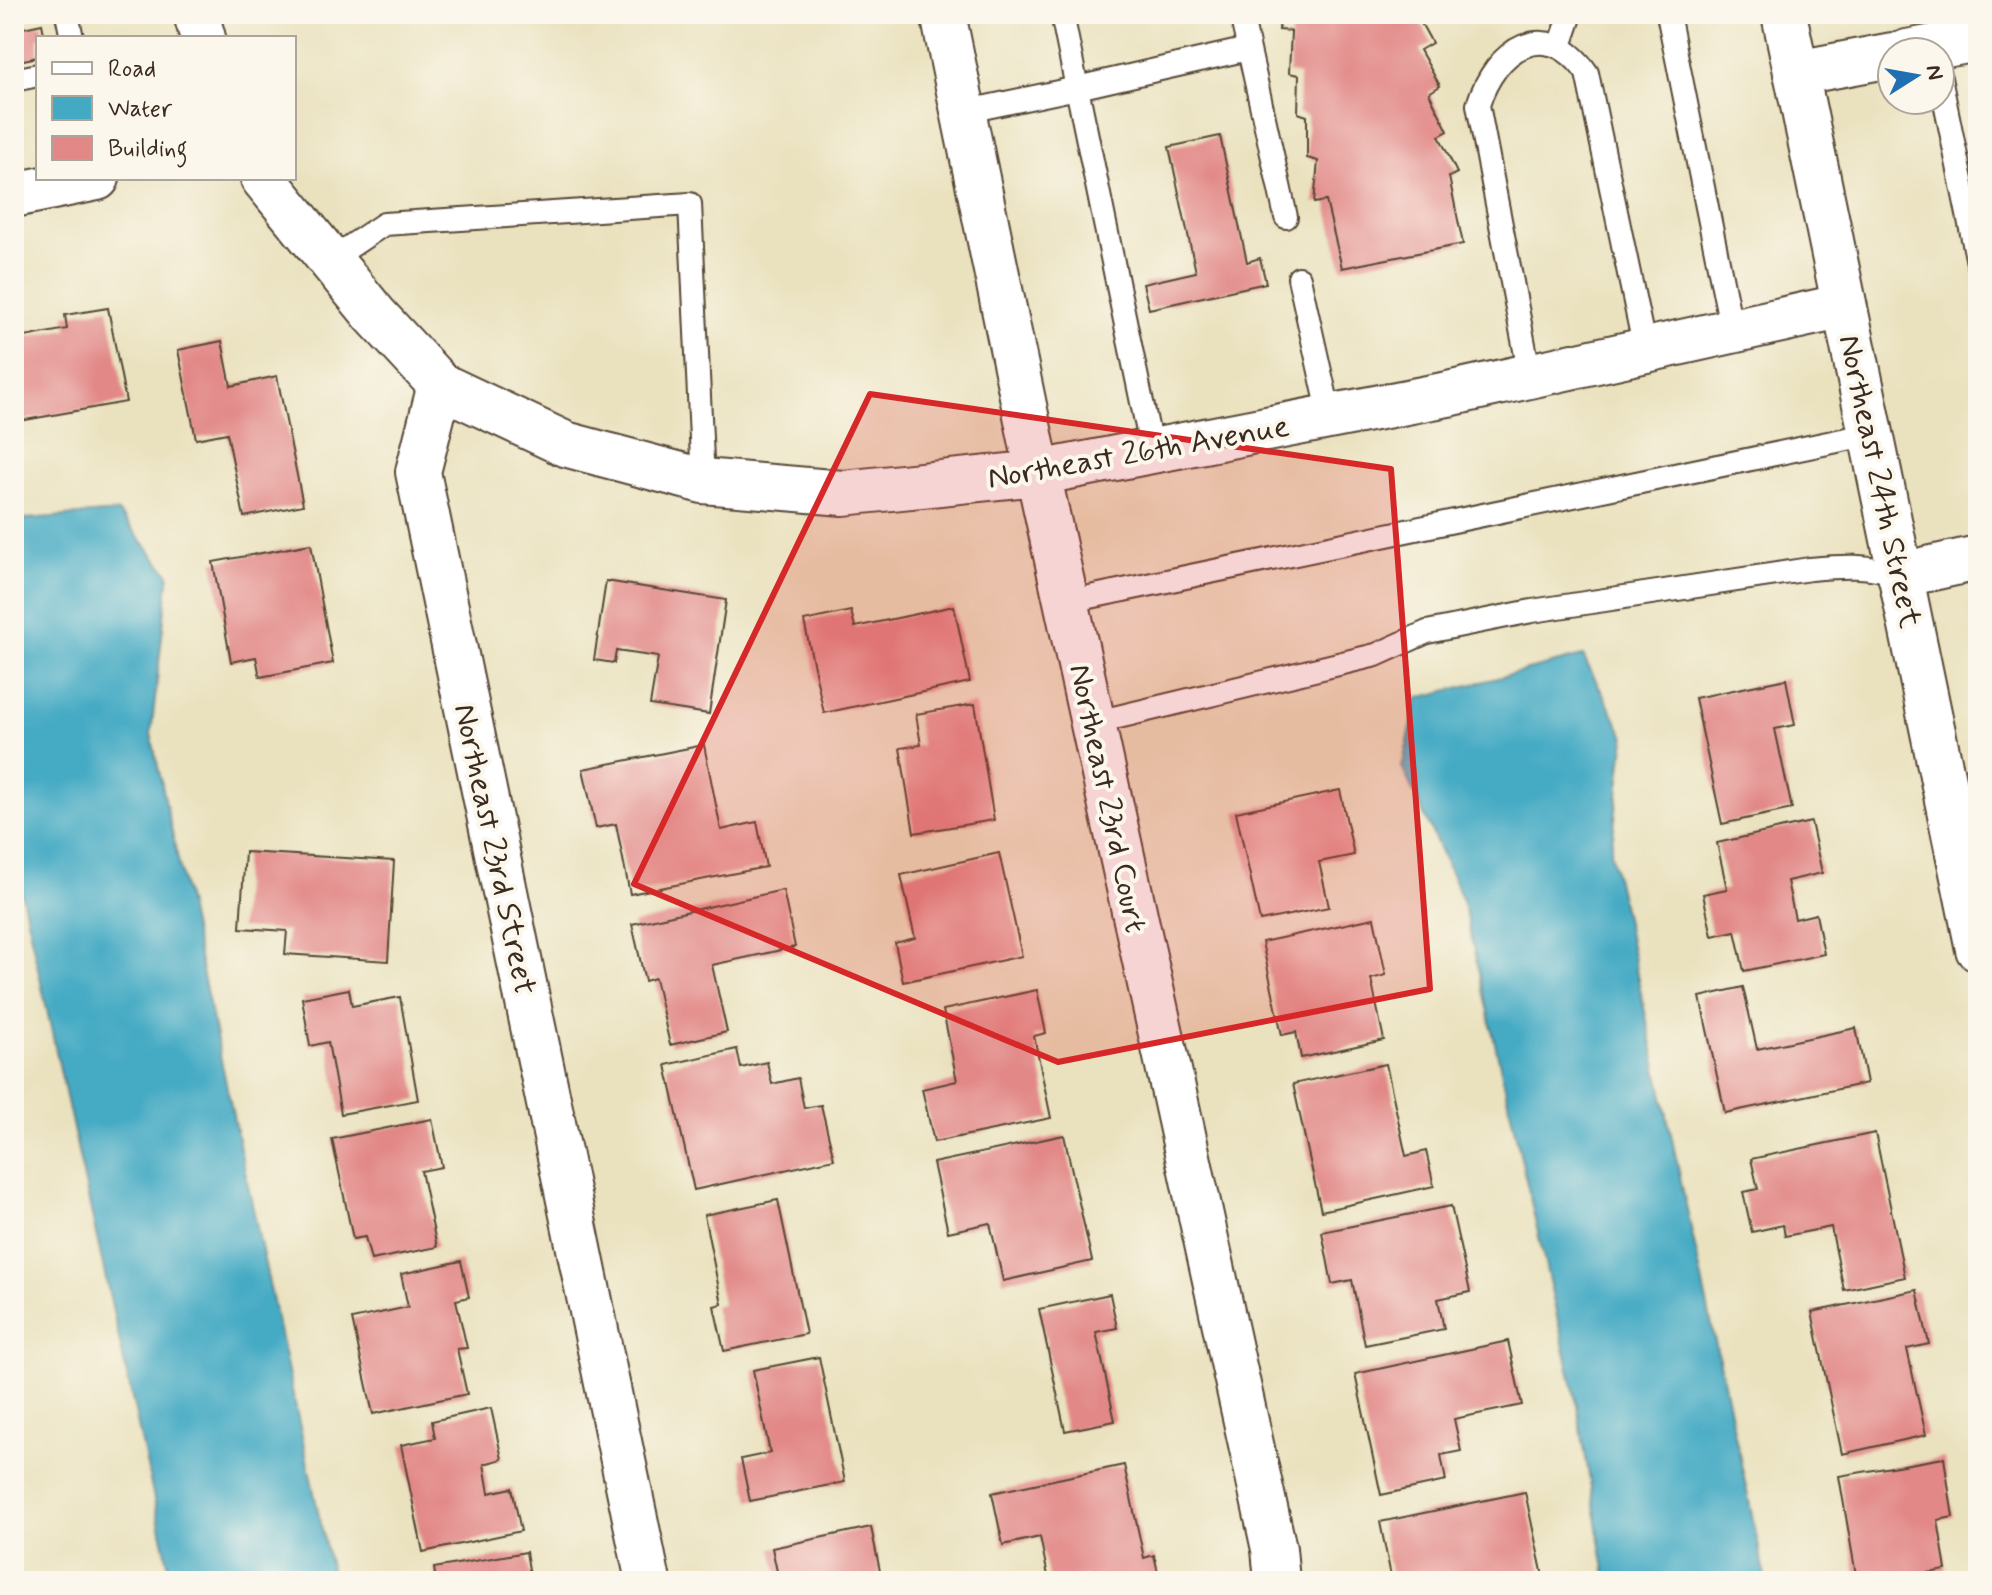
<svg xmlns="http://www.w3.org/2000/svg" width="1992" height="1595" font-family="Mynerve,sans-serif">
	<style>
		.water { fill: #44aac4; stroke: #406a71; stroke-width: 2 }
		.building { fill: #e28988 }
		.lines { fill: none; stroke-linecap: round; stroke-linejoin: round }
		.service-casing { stroke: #554636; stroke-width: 26 }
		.minor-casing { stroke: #554636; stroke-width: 48 }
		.tertiary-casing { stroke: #554636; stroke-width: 48 }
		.service { stroke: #fff; stroke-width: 22 }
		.minor { stroke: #fff; stroke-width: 44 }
		.tertiary { stroke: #fff; stroke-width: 44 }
		.marked { fill: #d62828; fill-opacity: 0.2; stroke: #d62828; stroke-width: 6; stroke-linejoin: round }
		.labels { text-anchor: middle; stroke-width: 8; stroke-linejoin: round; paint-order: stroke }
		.street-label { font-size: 32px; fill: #3b2a1e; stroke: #fbf7ec }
	</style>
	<rect width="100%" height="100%" fill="#fbf7ec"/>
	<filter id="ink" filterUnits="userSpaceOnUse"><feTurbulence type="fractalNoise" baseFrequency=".0125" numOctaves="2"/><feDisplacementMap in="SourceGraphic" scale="16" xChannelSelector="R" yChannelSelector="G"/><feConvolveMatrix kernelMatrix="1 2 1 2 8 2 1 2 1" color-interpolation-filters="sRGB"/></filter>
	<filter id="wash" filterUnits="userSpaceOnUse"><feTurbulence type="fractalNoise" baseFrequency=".006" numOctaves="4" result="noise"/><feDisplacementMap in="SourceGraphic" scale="32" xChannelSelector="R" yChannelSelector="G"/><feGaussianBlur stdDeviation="1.8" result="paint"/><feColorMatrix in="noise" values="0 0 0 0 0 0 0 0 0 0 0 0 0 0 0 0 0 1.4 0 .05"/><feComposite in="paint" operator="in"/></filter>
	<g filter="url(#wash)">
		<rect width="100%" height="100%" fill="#eae2bf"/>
		<g class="water">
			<path d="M118,512L169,574L151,734L333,1581H172L14,859V520Z"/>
			<path d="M1583,656L1625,737L1611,852L1766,1581H1607L1576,1400L1462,898L1402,767L1418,698Z"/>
		</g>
		<g id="blocks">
			<g class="building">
				<path d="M1280,14H1416L1432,43L1420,50L1440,86L1429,93L1448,131L1439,136L1457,173L1449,177L1463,244L1342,268L1326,201L1314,203L1318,161L1307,158V116L1298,113L1299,75L1289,73L1291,31L1279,30Z"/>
				<path d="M42,24L45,38H38V57L14,62V30Z"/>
				<path d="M1220,136L1247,262L1260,258L1266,283L1149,309L1143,284L1196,272L1169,147Z"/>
				<path d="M108,308L126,402L14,422V339L67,329L65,315Z"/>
				<path d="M222,341L231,386L277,376L303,505L244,517L227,433L196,439L178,350Z"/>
				<path d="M311,544L333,663L260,677L256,657L231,662L213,562Z"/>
				<path d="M606,581L726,600L709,714L650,705L658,657L616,651L614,663L594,660Z"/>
				<path d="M954,606L970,682L824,713L804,621L851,611L855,627Z"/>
				<path d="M1786,679L1795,725L1775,729L1792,809L1722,824L1695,698Z"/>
				<path d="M975,704L994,820L914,833L900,748L921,745L916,714Z"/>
				<path d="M704,745L721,830L757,822L766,867L630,894L616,824L596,828L583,769Z"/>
				<path d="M1340,790L1354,855L1319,862L1329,907L1260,921L1236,812Z"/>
				<path d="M1811,822L1822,873L1787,881L1795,919L1816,914L1824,954L1744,971L1735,931L1712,936L1703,894L1727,889L1717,843Z"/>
				<path d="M245,852L394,861L388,961L285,954L287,931L240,928Z"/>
				<path d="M999,853L1022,956L903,982L895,943L915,938L901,875Z"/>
				<path d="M783,890L795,947L712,965L727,1032L670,1045L655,978L645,981L632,924Z"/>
				<path d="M1374,918L1386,975L1371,979L1384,1040L1301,1058L1296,1032L1282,1035L1262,942Z"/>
				<path d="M1743,987L1757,1049L1856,1028L1867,1083L1725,1113L1700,997Z"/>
				<path d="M349,989L352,1006L400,997L418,1100L341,1114L328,1042L310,1046L302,998Z"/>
				<path d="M1037,990L1046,1033L1034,1036L1051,1118L934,1142L922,1089L957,1081L943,1010Z"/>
				<path d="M737,1049L741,1068L767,1062L772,1084L798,1078L804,1108L821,1105L834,1159L694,1190L666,1065Z"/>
				<path d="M1386,1064L1406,1156L1426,1151L1434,1186L1321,1211L1293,1084Z"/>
				<path d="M432,1119L442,1167L421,1171L437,1247L371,1260L365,1237L353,1239L332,1139Z"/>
				<path d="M1875,1133L1905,1277L1844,1290L1831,1227L1785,1236L1783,1225L1752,1232L1743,1192L1758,1189L1751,1159Z"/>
				<path d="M1064,1135L1092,1261L1003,1281L990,1223L948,1232L933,1163Z"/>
				<path d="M778,1200L806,1334L724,1351L714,1306L722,1304L704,1215Z"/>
				<path d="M1451,1206L1470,1292L1438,1299L1444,1329L1365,1345L1352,1280L1332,1284L1322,1232Z"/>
				<path d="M461,1261L469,1297L456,1300L467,1348L457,1349L467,1394L373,1414L352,1319L408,1307L401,1274Z"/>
				<path d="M1917,1290L1929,1344L1907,1349L1926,1435L1842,1454L1812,1312Z"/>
				<path d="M1110,1294L1117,1328L1096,1332L1115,1421L1065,1431L1039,1309Z"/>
				<path d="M1508,1341L1522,1405L1454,1419L1461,1451L1441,1455L1446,1481L1381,1495L1355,1374Z"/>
				<path d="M819,1357L845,1482L750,1501L741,1459L770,1453L753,1370Z"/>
				<path d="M491,1408L502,1459L484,1464L489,1493L512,1488L521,1531L423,1552L401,1445L435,1438L432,1421Z"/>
				<path d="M1944,1458L1953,1517L1938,1520L1946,1570L1879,1581H1857L1839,1476Z"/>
				<path d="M1124,1465L1144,1558L1154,1555L1160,1581H1087L1086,1576L1049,1581L1040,1537L1003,1545L992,1493Z"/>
				<path d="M1525,1492L1544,1581H1392L1380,1522Z"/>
				<path d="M871,1527L882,1581H779L772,1548Z"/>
				<path d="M526,1552L531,1581H436L434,1568Z"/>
			</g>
		</g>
	</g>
	<g filter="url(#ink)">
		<use href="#blocks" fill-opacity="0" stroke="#554636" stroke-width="2"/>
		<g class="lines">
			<g class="service-casing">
				<g id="service">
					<path d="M67,14L72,38"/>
					<path d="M1241,14L1286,217"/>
					<path d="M1668,14L1732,331"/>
					<path d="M1560,46L1571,14"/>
					<path d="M1940,78L1978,263"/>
					<path d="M14,80L38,75"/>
					<path d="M963,112L1077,88L1062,14"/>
					<path d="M330,260L384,224L690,204L703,481"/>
					<path d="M1299,278L1330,416"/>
					<path d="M1530,376L1478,105C1495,49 1546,15 1587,73L1645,350"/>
					<path d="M1152,451L1077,88L1248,49"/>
					<path d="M1066,602L1871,434"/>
					<path d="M1093,723L1376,655L1427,632L1532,611L1810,569C1842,566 1869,564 1900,575"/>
				</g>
			</g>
			<g class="minor-casing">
				<g id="minor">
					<path d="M196,14L203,38"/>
					<path d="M943,14L1038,473L1274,1549L1277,1581"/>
					<path d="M1907,52L1978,39"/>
					<path d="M1796,73L1892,55"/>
					<path d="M263,178L375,315L440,385L565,444L703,481L843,493L1038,473L1448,394L1844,306"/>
					<path d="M14,195L97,178"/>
					<path d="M440,385L418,472L648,1581"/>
					<path d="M1900,575L1978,558"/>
				</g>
			</g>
			<g class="tertiary-casing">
				<path id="tertiary" d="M1784,14L1978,949"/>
			</g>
			<use href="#service" class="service"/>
			<use href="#minor" class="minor"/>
			<use href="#tertiary" class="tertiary"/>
		</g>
	</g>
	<path class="marked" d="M870,394L1391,469L1430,989L1058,1062L634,884Z"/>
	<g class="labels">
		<g class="street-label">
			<text transform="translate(1138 451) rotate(-10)" y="11">Northeast 26th Avenue</text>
			<text transform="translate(1881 481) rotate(78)" y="11">Northeast 24th Street</text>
			<text transform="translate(1109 798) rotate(78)" y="11">Northeast 23rd Court</text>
			<text transform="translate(496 849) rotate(78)" y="11">Northeast 23rd Street</text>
		</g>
	</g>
	<rect width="1992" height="1595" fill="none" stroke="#fbf7ec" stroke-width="48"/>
	<rect x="36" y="36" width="260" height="144" fill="#fbf7ec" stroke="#aea59a" stroke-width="2"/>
	<rect x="52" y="62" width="40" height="12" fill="#ffffff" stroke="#aea59a" stroke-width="2"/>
	<text x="108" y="76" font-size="24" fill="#3b2a1e">Road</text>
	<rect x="52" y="96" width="40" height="24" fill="#44aac4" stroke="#aea59a" stroke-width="2"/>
	<text x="108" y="116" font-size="24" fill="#3b2a1e">Water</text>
	<rect x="52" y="136" width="40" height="24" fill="#e28988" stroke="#aea59a" stroke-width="2"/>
	<text x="108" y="156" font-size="24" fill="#3b2a1e">Building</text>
	<g transform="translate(1916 76) rotate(79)"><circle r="38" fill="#fbf7ec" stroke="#aea59a" stroke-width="2"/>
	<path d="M0-6L14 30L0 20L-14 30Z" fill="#1f6fb2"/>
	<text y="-12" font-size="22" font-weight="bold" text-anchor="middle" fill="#3b2a1e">N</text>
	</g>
</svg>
